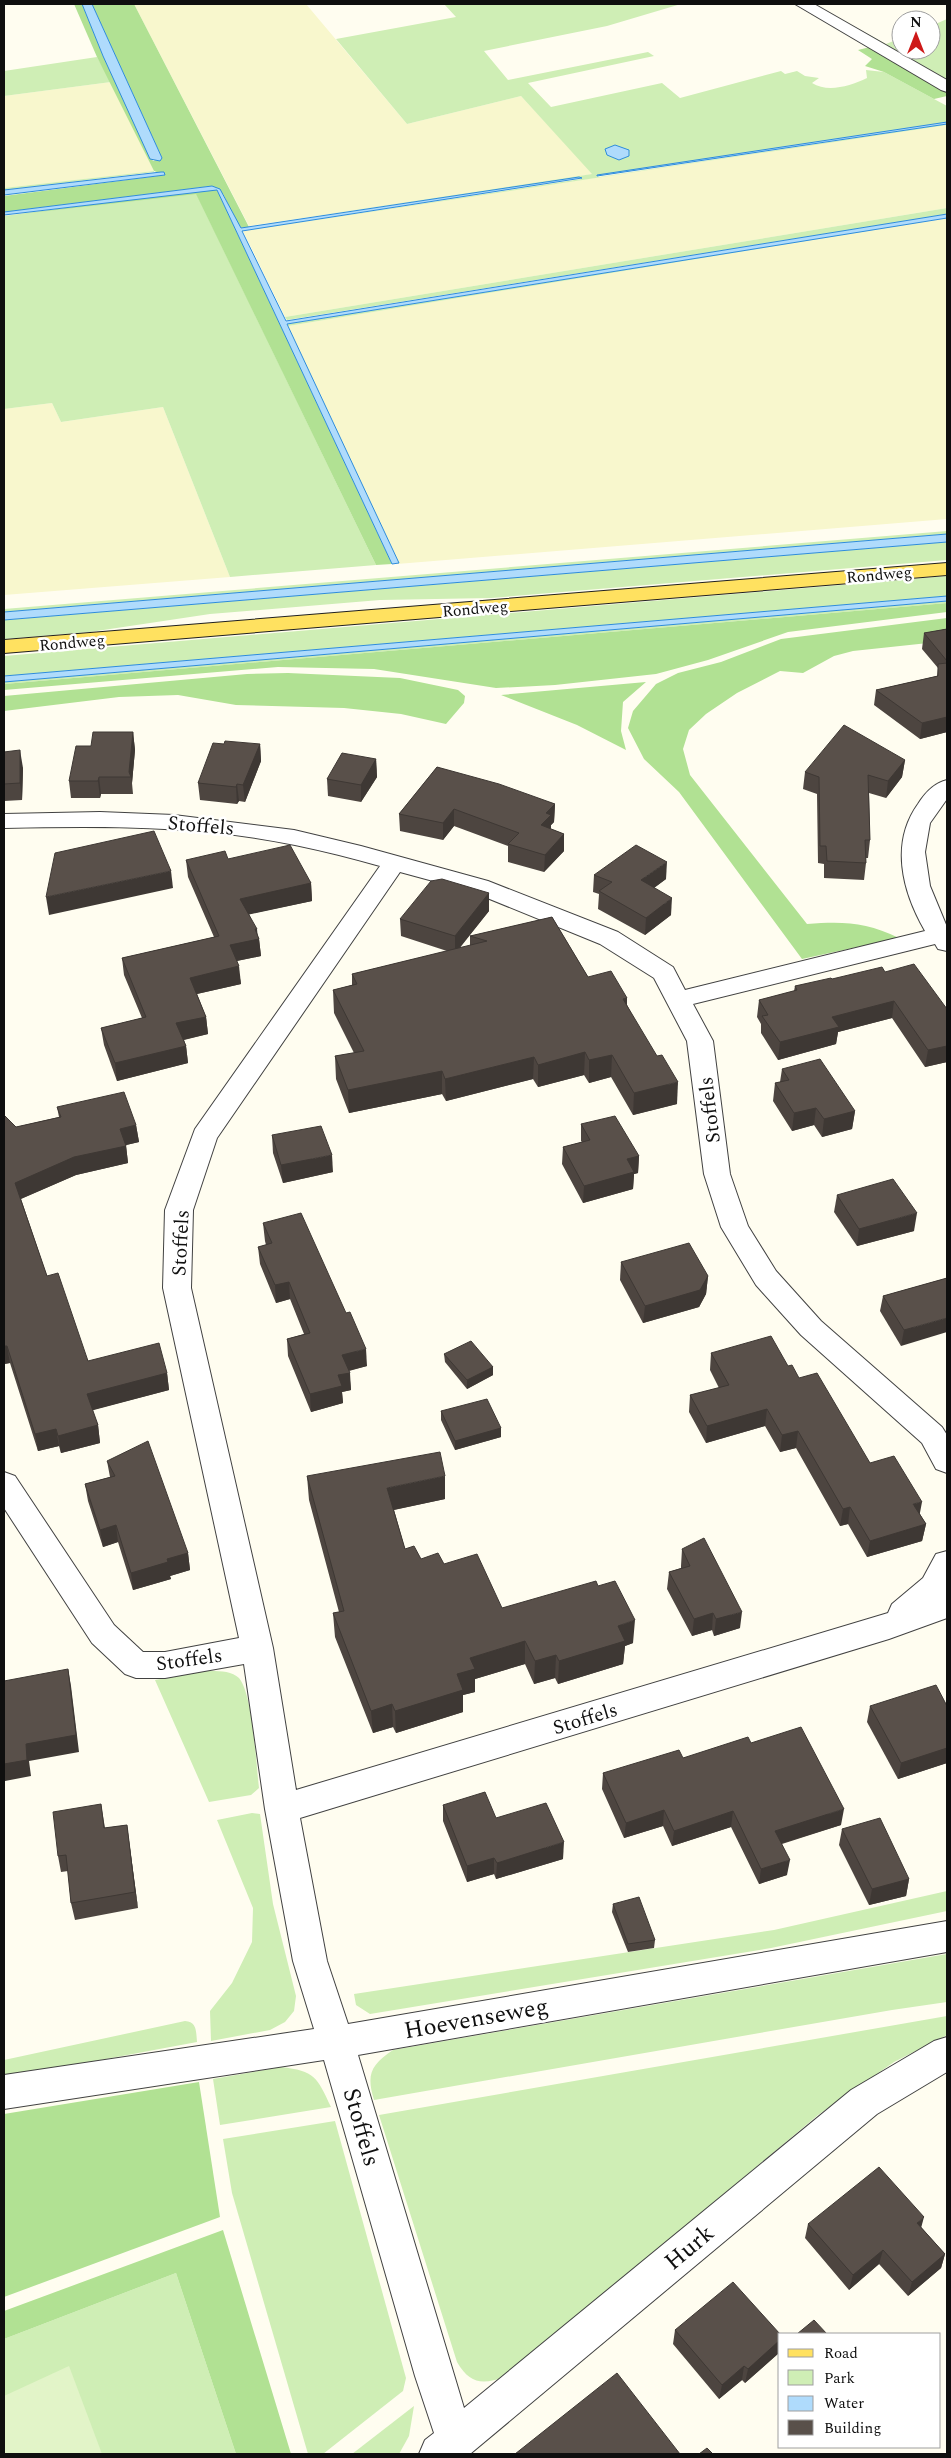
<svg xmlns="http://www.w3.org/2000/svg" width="951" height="2458" font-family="Spectral,serif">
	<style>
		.farmland { fill: #f8f7cd }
		.green { fill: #cfeeb5 }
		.forest { fill: #b1e193 }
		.pitch { fill: #e2f4c8 }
		.water { fill: #afdbfc; stroke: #2e8cdb }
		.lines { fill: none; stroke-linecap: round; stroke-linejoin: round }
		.street-casing { stroke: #424242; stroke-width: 2 }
		.primary-casing { stroke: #202020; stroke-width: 2 }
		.street { fill: #fff; fill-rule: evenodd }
		.primary { fill: #ffe160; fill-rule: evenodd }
		.wall { fill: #4d4540 }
		.shaded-wall { fill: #3e3834 }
		.building { fill: #59504a; stroke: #3e3834 }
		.labels { text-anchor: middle; stroke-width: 5; stroke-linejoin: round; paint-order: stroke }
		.far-street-label { font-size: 16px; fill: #0f0f0f; stroke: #fff }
		.street-label { font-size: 20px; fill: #0f0f0f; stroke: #fff }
		.near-street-label { font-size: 24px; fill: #0f0f0f; stroke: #fff }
	</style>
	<rect width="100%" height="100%" fill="#fffdf0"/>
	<g class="farmland">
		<path d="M134,4H306L407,124L521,96L593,174L249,226Z"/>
		<path d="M111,82L154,171L4,188V96Z"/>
		<path d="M947,125V208L285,317L243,231Z"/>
		<path d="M947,218V519L397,564L288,326Z"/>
		<path d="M52,403L61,422L163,407L230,577L4,595V409Z"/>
	</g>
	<g class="green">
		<path d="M444,4H681L607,26L484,51L508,80L648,52L654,56L528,83L551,107L662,83L680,98L781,71L785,74L797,71L805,76L819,78L812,83C828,93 850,86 867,78L866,70L884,72L947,106V122L597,176L599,177L947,124V125L251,230L581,179V177L249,226L592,174L521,96L407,124L336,39L456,17Z"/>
		<path d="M815,5L886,44L901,38V50H931V26L947,19V85L813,7Z"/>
		<path d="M97,57L111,82L4,96V71Z"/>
		<path d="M154,171V172L4,190V188Z"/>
		<path d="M196,193L376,565L230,577L163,407L61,422L52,403L4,409V216Z"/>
		<path d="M947,208V214L861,228L287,320L285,317Z"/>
		<path d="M947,218L288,326L287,324Z"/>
		<path d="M947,531V534L4,612V609Z"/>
		<path d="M947,542V560L491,598L380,600L210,614L90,632L4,639V620Z"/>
		<path d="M947,576V596L4,676V656Z"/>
		<path d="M947,601V603L4,684V682Z"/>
		<path d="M205,1671C215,1671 231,1670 239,1678C253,1695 256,1763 259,1788L251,1795L209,1802L155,1680Z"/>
		<path d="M252,1813L260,1814L273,1904L296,1996L294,2011L285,2022L270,2030L211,2041L210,2011L232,1983L252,1942L253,1908L217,1820Z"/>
		<path d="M947,1891V1911L771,1948L370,2014L356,2005L354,1994L774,1930Z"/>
		<path d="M947,1954V2002L892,2010L374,2100C366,2074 371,2065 393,2050Z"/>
		<path d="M947,2016V2035L894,2062L818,2115L505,2377C482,2385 470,2384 457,2362L379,2115Z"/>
		<path d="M185,2021C197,2022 196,2031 197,2042L4,2078V2060Z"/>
		<path d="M281,2067C315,2071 317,2077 331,2107L220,2125L213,2079Z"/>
		<path d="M335,2121L406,2378L403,2391L323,2454H308L232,2193L223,2139Z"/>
		<path d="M176,2273L236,2454H4V2339Z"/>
		<path d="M414,2406L409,2436L399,2454H352Z"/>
	</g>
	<g class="forest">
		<path d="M74,4H82L103,56L153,161L162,158L92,4H134L249,227L240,228L223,194L212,186L4,212V196L165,175L154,171L97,57Z"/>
		<path d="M870,47L947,90V96L934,99L884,72L865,66L872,59L858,50Z"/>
		<path d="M210,189L217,190L392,564L376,565L196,194L4,216Z"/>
		<path d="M947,603V612L788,632L708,660L656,674L555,685L496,688L374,669L278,667L4,690V684Z"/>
		<path d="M947,618V641L853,651L834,656L803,673L780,671L737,693L706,714L689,730L683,749L690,775L807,924C843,921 866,922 899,938L802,959L679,792L644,759L628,728L633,711L656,684L678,673L721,662L781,639Z"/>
		<path d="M288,673L400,678L458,690L465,696L464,703L446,724L401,714L344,708L236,705L178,695L119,697L4,711V696L247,674Z"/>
		<path d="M646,682L623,702L621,731L626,750L577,725L501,695Z"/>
		<path d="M199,2082L220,2217L4,2297V2114Z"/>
		<path d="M223,2230L291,2454H236L176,2273L4,2339V2311Z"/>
	</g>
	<path class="pitch" d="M69,2366L102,2454H4V2396Z"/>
	<g class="water">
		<path d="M82,4H92L162,158L160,161L150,159L103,56Z"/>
		<path d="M947,122V124L597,176V175Z"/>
		<path d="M615,145L629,150V156L619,160L607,155L605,149Z"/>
		<path d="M161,172H164L165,175L4,195V190Z"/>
		<path d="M579,177L582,178L242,231L286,321L947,214V218L287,324L399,563L392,564L217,190L4,215V212L212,186L220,189L241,228Z"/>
		<path d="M947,534V542L4,620V612Z"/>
		<path d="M947,596V601L4,682V676Z"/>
	</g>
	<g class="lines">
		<g class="street-casing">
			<g id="street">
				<path d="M795,4H814L947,80V92L941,90Z"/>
				<path d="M947,780V799L930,823L925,852L930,886L947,927V951L938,949L935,944L693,1004L713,1041L730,1174L748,1226L776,1271L821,1321L942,1427L947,1435V1473L936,1469L922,1443L801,1335L756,1285L721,1227L704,1174L687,1041L654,978L600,944L470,891L400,872L217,1138L193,1210L191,1288L273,1648L296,1790L888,1613L892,1604L923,1578L936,1554L947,1551V1618L889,1639L300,1818L327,1961L348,2024L947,1921V1952L358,2055L464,2408L851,2090L934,2041L947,2037V2072L877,2114L470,2454H419L425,2440L434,2433L415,2376L324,2060L4,2109V2075L314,2029L293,1961L265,1809L244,1664L165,1678H136L125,1674L92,1643L4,1508V1472L15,1476L114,1625L143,1652H165L239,1638L163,1288L165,1210L195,1129L380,866C352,858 324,851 295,845C200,825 101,826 4,828V814L100,812L174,815L294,830L361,846L488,881L618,932L673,967L685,990L925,931C902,891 890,843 918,804C925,793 934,783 947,780Z"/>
			</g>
		</g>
		<g class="primary-casing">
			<path id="primary" d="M947,563V575L4,653V640Z"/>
		</g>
		<use href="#street" class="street"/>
		<use href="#primary" class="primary"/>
	</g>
	<g class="wall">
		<path d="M947,629V732L920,739L874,705L876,690L937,676L938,668L922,649L924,633Z"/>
		<path d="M133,732L135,750L132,783L133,794H101L100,798H71L69,781L91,746Z"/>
		<path d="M224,744H260L261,761L245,802L239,801L237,804L200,800L198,783Z"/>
		<path d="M4,752L23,768L22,800L4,801Z"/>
		<path d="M376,759L377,777L361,802L328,796L327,779Z"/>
		<path d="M905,760L902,777L886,798L869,793L870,840L868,858H866V863L864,880L824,878V864L818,863L817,794L803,789L805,772Z"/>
		<path d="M437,767L555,804L554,822L551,825V829L564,834V851L544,872L508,862V846L454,826L443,840L400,831L399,814Z"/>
		<path d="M228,859L311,883L312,901L249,914L259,939L261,956L237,961L241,984L197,994L206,1017L208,1034L184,1040L186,1046L188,1063L117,1081L104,1045L101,1028L142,1018L124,975L122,958L214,937L188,877L186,860Z"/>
		<path d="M594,875L666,879L654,888L671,915L645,935L598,909L599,894L593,892Z"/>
		<path d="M489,893V911L459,948L470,946V936L552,917L588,977L627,998V1005L677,1104L633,1115L611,1077L589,1083L584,1075L538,1087L533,1079L446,1101L442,1094L349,1113L336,1079L335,1056L354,1053L334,1013L333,990L352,985V974L447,951L401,936L400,919Z"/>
		<path d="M885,972L947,1009V1062L925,1067L892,1018L838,1032L836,1044L778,1060L761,1033V1024L757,1017L759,1000L794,991L795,986L832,979Z"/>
		<path d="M782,1069L855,1111L852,1129L822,1137L814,1125L792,1131L773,1101L775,1083L780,1082Z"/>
		<path d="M57,1107L136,1125L139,1142L126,1145L128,1163L76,1175L21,1199L47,1276L88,1361L167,1373L169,1390L92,1410L98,1425L100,1443L61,1453L59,1446L38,1451L10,1363L4,1364V1115L16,1127L59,1117Z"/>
		<path d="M581,1124L639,1156L638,1173L634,1174L633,1189L583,1203L562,1164L563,1147L582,1142L581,1141Z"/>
		<path d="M272,1135L333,1172L283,1183L273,1153Z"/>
		<path d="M837,1195L914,1231L857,1246L834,1212Z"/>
		<path d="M263,1223L367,1366L349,1371L351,1390L342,1392L343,1403L311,1412L288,1356L287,1339L304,1334L290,1299L276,1303L260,1264L258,1247L266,1245L265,1241Z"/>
		<path d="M621,1262L708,1276L706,1294L699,1307L643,1323L620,1280Z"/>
		<path d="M947,1278L901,1346L880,1311L883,1296Z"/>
		<path d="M711,1353L788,1366L799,1378L870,1463L920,1514L926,1524L922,1541L867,1557L848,1524L840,1526L796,1448L780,1452L765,1426L706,1443L689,1412L690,1395L719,1388L710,1370Z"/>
		<path d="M444,1354L493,1367V1375L467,1389L445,1362Z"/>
		<path d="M441,1411L501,1428V1437L455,1450L441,1420Z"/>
		<path d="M107,1461L188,1553L190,1570L170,1576L171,1579L133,1590L118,1542L103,1547L88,1501L85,1484L110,1477Z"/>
		<path d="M307,1476L445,1499L394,1510L405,1549L421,1559L444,1564L502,1608L598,1586L633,1643L625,1646L623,1664L558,1684L555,1678L534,1684L525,1664L475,1679V1692L463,1695V1712L396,1733L393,1727L373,1733L335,1637L333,1613L339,1612L309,1500Z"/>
		<path d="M682,1549L740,1628L714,1636L712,1630L692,1636L667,1589L669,1572L681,1568V1566Z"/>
		<path d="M870,1706H947V1763L898,1779L867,1722Z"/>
		<path d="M751,1743L841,1825L782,1844L787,1875L759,1884L731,1827L672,1846L663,1826L624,1838L602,1789L603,1773L683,1758Z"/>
		<path d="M101,1804L105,1828L127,1825L138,1908L75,1920L71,1903L68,1871L61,1872L58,1856Z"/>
		<path d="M443,1805L496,1818L563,1859L496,1879L494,1874L467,1882L443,1821Z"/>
		<path d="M842,1829L909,1879L906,1896L869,1905L839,1845Z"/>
		<path d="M613,1904L655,1940L654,1948L628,1952L612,1912Z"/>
		<path d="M808,2224L921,2227L945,2254L941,2268L908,2296L879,2264L849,2290L805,2238Z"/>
		<path d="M675,2330L780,2334V2352L745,2383L742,2380L719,2399L673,2344Z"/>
	</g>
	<g class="shaded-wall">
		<path d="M947,717V732L920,739L922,723Z"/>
		<path d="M133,732L135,750L132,783L131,777L129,772Z"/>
		<path d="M260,744L261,761L245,802L243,785Z"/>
		<path d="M20,750L23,768L22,800L20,783Z"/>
		<path d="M376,759L377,777L361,802V785Z"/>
		<path d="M905,760L902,777L886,798L888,781Z"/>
		<path d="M99,777L101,794L100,798L98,781Z"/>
		<path d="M237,784L239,801L237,804L236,787Z"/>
		<path d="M555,804L554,822L551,825V832L541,825L546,813Z"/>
		<path d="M454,809V826L443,840V823Z"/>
		<path d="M564,834V851L544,872L545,855Z"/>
		<path d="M667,862L666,879L640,898L641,880Z"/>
		<path d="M171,871L173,888L49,915L46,897Z"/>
		<path d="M311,883L312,901L242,916L240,899Z"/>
		<path d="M489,893V911L455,954V936Z"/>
		<path d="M672,898L671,915L645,935L646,918Z"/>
		<path d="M255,929H257L258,939H259L261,956L231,962L230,945Z"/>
		<path d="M239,966L241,984L192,995L190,978Z"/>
		<path d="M627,998L626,1021L623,999Z"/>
		<path d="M894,1001L892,1018L838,1032L836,1044L778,1060L780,1042L832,1017Z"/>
		<path d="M206,1017L208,1034L178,1041L176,1023Z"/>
		<path d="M186,1046L188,1063L117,1081L115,1063Z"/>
		<path d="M947,1046V1062L925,1067L928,1050Z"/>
		<path d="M585,1052L584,1075L538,1087V1065Z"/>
		<path d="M612,1055L611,1077L589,1083V1060Z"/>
		<path d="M534,1057L533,1079L446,1101L445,1079Z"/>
		<path d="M442,1071V1094L349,1113L348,1090Z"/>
		<path d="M678,1082L677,1104L633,1115L634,1093Z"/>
		<path d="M816,1108L814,1125L792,1131L794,1113Z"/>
		<path d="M855,1111L852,1129L822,1137L824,1119Z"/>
		<path d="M136,1125L139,1142L122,1146L120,1129Z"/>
		<path d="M126,1146L128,1163L76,1175L18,1200L15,1183L74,1157Z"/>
		<path d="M332,1155L333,1172L283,1183L281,1165Z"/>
		<path d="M639,1156L638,1173L634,1174L633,1189L583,1203L584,1186L627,1159Z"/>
		<path d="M917,1213L914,1231L857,1246L859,1229Z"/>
		<path d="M708,1276L706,1294L699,1307L643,1323L645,1306Z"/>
		<path d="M289,1282L290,1299L276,1303L275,1285Z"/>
		<path d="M947,1318V1332L901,1346L904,1330Z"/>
		<path d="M4,1346H7L10,1363L4,1364Z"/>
		<path d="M366,1349L367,1366L343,1372L342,1355Z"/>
		<path d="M493,1367V1375L467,1389V1380Z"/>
		<path d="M167,1373L169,1390L90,1411L87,1394Z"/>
		<path d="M350,1373L351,1390L342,1392L343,1403L311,1412L310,1394L338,1375Z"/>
		<path d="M767,1409L765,1426L706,1443L707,1426Z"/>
		<path d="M98,1425L100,1443L61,1453L58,1436Z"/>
		<path d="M501,1428V1437L455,1450V1441Z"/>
		<path d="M56,1429L59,1446L38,1451L35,1434Z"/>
		<path d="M798,1431L796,1448L780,1452L782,1435Z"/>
		<path d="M445,1476V1499L388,1511L387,1488Z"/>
		<path d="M922,1502L919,1518L913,1504Z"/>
		<path d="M850,1507L848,1524L840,1526L843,1509Z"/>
		<path d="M926,1524L922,1541L867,1557L870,1541Z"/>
		<path d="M116,1525L118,1542L103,1547L100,1530Z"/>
		<path d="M188,1553L190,1570L170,1576L171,1579L133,1590L131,1573L167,1559Z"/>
		<path d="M742,1612L740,1628L714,1636L716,1619Z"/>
		<path d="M713,1613L712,1630L692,1636L694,1619Z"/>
		<path d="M635,1620L633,1643L625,1646L623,1664L558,1684L559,1661L618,1626Z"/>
		<path d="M525,1641V1664L475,1679V1692L463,1695V1712L396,1733L395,1711L457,1674L470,1658Z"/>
		<path d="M556,1655L555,1678L534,1684L535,1661Z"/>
		<path d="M68,1669L71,1686L79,1752L29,1761L31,1776L5,1781L4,1777V1764L26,1744Z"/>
		<path d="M392,1704L393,1727L373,1733L371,1711Z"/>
		<path d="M947,1748V1763L898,1779L901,1763Z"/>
		<path d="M844,1809L841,1825L773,1846L775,1831Z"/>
		<path d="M664,1810L663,1826L624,1838L626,1823Z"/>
		<path d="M733,1811L731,1827L672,1846L674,1831Z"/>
		<path d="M127,1825L129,1841L138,1908L135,1892Z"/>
		<path d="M564,1842L563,1859L496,1879L497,1863Z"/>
		<path d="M494,1858V1874L467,1882V1866Z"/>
		<path d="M790,1860L787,1875L759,1884L761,1869Z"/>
		<path d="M909,1879L906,1896L869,1905L872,1889Z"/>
		<path d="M924,2217L920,2232L917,2223Z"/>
		<path d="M883,2250L879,2264L849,2290L853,2275Z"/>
		<path d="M945,2254L941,2268L908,2296L912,2282Z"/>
		<path d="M780,2340V2352L745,2383L748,2369Z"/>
		<path d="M744,2366L742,2380L719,2399L722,2385Z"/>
	</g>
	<g class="building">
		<path d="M947,629V661L924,633Z"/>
		<path d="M947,663V717L922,723L876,690L938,676V664Z"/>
		<path d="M844,725L905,760L888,781L868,775L870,840H865L866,863L827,861L826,846H820L819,777L805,772Z"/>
		<path d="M93,732H133L129,772L131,777H99L98,781H69L76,746H91Z"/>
		<path d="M225,741L260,744L243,785L237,784L236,787L198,783L213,743L224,744Z"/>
		<path d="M20,750V783L4,784V752Z"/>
		<path d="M342,753L376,759L361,785L327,779Z"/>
		<path d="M437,767L499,784L555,804L546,813L551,815L541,825L564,834L545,855L508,844L519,833L454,809L443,823L399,814Z"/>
		<path d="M154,831L171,871L46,897L55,853Z"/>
		<path d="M290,845L311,883L240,899L257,929H255L259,939L230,945L239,966L190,978L206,1017L176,1023L186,1046L115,1063L101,1028L146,1017L122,958L219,936L186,860L225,851L228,859Z"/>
		<path d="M636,845L667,862L641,880L672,898L646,918L599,891L612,882L594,875Z"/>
		<path d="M442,879L489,893L455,936L400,919L431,881Z"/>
		<path d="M552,917L588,977L611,971L627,998L623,999L657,1056L662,1055L678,1082L634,1093L612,1055L589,1060L585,1052L538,1065L534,1057L445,1079L442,1071L348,1090L335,1056L364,1051L333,990L357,984L352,974L487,941L470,936Z"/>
		<path d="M914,964L947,1009V1046L928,1050L894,1001L832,1017L839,1027L780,1042L762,1016L768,1015L759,1000L797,990L795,986L831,978L832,979L882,967L885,972Z"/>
		<path d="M820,1059L855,1111L824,1119L816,1108L794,1113L775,1083L789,1080L782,1069Z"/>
		<path d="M124,1092L136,1125L120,1129L126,1146L74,1157L15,1183L47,1276L58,1273L88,1361L159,1343L167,1373L87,1394L98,1425L58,1436L56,1429L35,1434L7,1346H4V1115L16,1127L61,1117L57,1107Z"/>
		<path d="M615,1116L639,1156L627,1159L634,1172L584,1186L563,1147L590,1140L581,1124Z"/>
		<path d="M321,1126L332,1155L281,1165L272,1135Z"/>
		<path d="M893,1179L917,1213L859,1229L837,1195Z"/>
		<path d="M301,1213L346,1313L350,1312L366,1349L342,1355L350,1373L338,1375L342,1386L310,1394L287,1339L310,1333L289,1282L275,1285L258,1247L272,1243L263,1223Z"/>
		<path d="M689,1243L708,1276L700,1290L645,1306L621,1262Z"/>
		<path d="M947,1278V1318L904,1330L883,1296Z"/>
		<path d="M771,1336L788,1366L792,1365L799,1378L817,1373L870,1463L894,1456L922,1502L913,1504L926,1524L870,1541L850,1507L843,1509L798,1431L782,1435L767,1409L707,1426L690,1395L729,1385L711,1353Z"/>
		<path d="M471,1341L493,1367L467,1380L444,1354Z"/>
		<path d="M487,1399L501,1428L455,1441L441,1411Z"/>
		<path d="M148,1441L188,1553L167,1559L168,1562L131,1573L116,1525L100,1530L85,1484L115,1476L107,1461Z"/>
		<path d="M440,1452L445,1476L387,1488L405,1549L414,1546L421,1559L438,1553L444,1564L477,1554L502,1608L596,1581L598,1586L615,1581L635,1620L618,1626L625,1641L559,1661L556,1655L535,1661L525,1641L470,1658L475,1669L457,1674L463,1690L395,1711L392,1704L371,1711L333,1613L344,1611L307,1476Z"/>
		<path d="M704,1538L742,1612L716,1619L713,1613L694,1619L669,1572L690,1566L682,1549Z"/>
		<path d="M68,1669L76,1735L26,1744L27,1760L4,1764V1681Z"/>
		<path d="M936,1685L947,1706V1748L901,1763L870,1706Z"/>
		<path d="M801,1727L844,1809L775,1831L790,1860L761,1869L733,1811L674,1831L664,1810L626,1823L603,1773L679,1750L683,1758L748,1737L751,1743Z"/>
		<path d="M485,1792L496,1818L546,1803L564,1842L497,1863L494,1858L467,1866L443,1805Z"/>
		<path d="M101,1804L104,1828L127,1825L135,1892L71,1903L66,1855L58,1856L53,1812Z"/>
		<path d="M880,1818L909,1879L872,1889L842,1829Z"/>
		<path d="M639,1897L655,1940L628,1944L613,1904Z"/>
		<path d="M879,2167L924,2217L917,2223L945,2254L912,2282L883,2250L853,2275L808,2224Z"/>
		<path d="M733,2282L780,2334V2340L748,2369L744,2366L722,2385L675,2330Z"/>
		<path d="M814,2320L827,2334H797Z"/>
		<path d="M617,2373L680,2454H515Z"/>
		<path d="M707,2448L713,2454H699Z"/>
	</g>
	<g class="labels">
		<g class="far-street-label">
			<text transform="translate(879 574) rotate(-5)" y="6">Rondweg</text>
			<text transform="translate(475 608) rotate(-5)" y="6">Rondweg</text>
			<text transform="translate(72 642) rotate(-5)" y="6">Rondweg</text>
		</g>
		<g class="street-label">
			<text transform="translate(201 825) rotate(5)" y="7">Stoffels</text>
			<text transform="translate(709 1110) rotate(-97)" y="7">Stoffels</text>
			<text transform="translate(180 1243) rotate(-87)" y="7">Stoffels</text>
			<text transform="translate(189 1659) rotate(-8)" y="7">Stoffels</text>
			<text transform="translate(585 1718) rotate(-17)" y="7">Stoffels</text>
		</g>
		<g class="near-street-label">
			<text transform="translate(476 2018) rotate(-10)" y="8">Hoevenseweg</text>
			<text transform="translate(362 2127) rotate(74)" y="8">Stoffels</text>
			<text transform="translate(689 2247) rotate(-40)" y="8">Hurk</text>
		</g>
	</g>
	<rect width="951" height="2458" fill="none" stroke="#0f0f0f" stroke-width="10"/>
	<rect x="778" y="2333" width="162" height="115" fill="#ffffff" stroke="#9f9f9f"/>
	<rect x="788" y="2349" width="25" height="8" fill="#ffe160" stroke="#9f9f9f"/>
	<text x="824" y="2358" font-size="15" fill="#0f0f0f">Road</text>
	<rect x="788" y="2370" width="25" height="15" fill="#cfeeb5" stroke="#9f9f9f"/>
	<text x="824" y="2383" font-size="15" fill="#0f0f0f">Park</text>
	<rect x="788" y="2396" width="25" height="15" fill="#afdbfc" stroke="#9f9f9f"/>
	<text x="824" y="2408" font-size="15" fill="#0f0f0f">Water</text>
	<rect x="788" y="2420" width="25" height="15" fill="#59504a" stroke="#9f9f9f"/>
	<text x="824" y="2433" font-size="15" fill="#0f0f0f">Building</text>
	<g transform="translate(916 35)"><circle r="24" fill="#ffffff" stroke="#9f9f9f"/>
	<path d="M0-4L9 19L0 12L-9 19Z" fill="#ce1918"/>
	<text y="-8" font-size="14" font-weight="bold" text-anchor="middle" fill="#0f0f0f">N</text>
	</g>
</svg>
